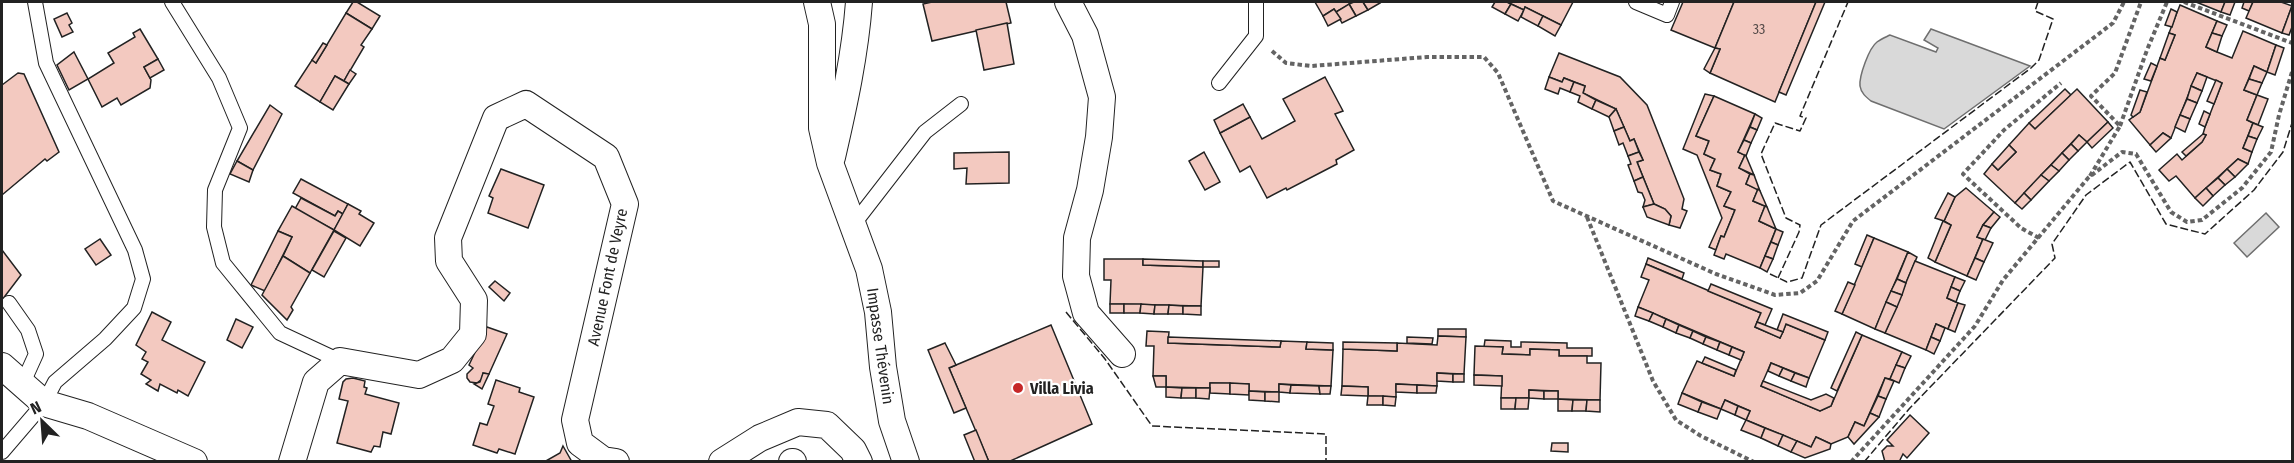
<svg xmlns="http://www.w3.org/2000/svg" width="2294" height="463" font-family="'Fira Sans Condensed',sans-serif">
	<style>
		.water { fill: #d9d9d9; stroke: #6f6f6f; stroke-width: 1.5 }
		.building { fill: #f3c9c0; stroke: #222; stroke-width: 1.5 }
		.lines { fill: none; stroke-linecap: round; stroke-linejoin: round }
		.lane-casing { stroke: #222; stroke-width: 16 }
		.street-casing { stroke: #222; stroke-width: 28 }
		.path { stroke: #646464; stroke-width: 4; stroke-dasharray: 4.5 3; stroke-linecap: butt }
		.lane { stroke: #fff; stroke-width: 14 }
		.street { stroke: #fff; stroke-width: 26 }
		.fence { stroke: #222; stroke-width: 1.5; stroke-dasharray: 8 3; stroke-linecap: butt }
		.poi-dot { fill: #c62828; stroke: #fff; stroke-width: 2 }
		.labels { text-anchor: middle; stroke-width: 4.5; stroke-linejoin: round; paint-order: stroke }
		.number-label { font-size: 14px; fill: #564c4a }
		.street-label { font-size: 16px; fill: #222; stroke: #fff }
		.poi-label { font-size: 16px; font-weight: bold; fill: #222; stroke: #fff; text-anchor: start }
	</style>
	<rect width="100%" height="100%" fill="#fff"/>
	<g class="water">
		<path d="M1931,29L2030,66L1944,129L1871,101C1866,97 1861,93 1860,86C1859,76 1869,48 1877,42C1881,39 1886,37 1890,35L1936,52L1938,48L1924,40Z"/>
		<path d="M2266,213L2279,227L2247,257L2234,243Z"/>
	</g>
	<g class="building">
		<path d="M353,2H357L380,16L372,29L346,13Z"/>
		<path d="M932,2H1006L1011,23L932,41L923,4Z"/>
		<path d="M1315,2H1354L1336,12L1334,9L1323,16Z"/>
		<path d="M1354,2H1363L1368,10L1356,16L1349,4Z"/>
		<path d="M1363,2H1379L1380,3L1368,10Z"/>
		<path d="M1495,2H1507L1511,4L1505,14L1492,7Z"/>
		<path d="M1507,2H1573L1561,25L1525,7L1524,10Z"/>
		<path d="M1683,2H1734L1715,48L1671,30Z"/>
		<path d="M1734,2H1816L1775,102L1710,73L1720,49L1715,48Z"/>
		<path d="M1816,2H1825L1786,95L1779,92Z"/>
		<path d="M2196,2H2225L2221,12Z"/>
		<path d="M2225,2H2235L2230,15L2221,12Z"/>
		<path d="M2244,2H2253L2249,11L2242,8Z"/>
		<path d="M2253,2H2281L2292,6L2282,33L2246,18Z"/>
		<path d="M1349,4L1356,16L1342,23L1336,12Z"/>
		<path d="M1511,4L1524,10L1518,21L1505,14Z"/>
		<path d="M2180,5L2217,21L2206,47L2217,52L2232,58L2243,31L2276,45L2267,72L2254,66L2244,90L2257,95L2247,120L2253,123L2243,148L2252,152L2248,164L2238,159L2195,198L2176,176L2169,181L2159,170L2177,154L2182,160L2202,142L2206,135L2203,134L2205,127L2222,83L2197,73L2171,138L2163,133L2150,145L2129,120L2140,112L2160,58L2165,60L2175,35L2169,33Z"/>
		<path d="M2292,6V27L2289,35L2282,33Z"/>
		<path d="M1525,7L1543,16L1538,26L1521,17Z"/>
		<path d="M1334,9L1341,19L1328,26L1323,16Z"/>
		<path d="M2171,9L2177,12L2172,27L2165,25Z"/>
		<path d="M67,13L72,23L69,25L73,32L62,37L54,19Z"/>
		<path d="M346,13L372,29L361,45L364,47L344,81L335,76L320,102L295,86L312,60L316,63Z"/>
		<path d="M1543,16L1561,25L1555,36L1538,26Z"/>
		<path d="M2217,21L2227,25L2222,36L2212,33Z"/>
		<path d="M1007,23L1014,64L984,70L976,30Z"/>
		<path d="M140,29L158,59L144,67L151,80L150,88L121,105L117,98L102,107L88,79L114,63L108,53L135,37L133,33Z"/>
		<path d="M2169,33L2175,35L2165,60L2160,58Z"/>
		<path d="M2212,33L2222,36L2217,52L2206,47Z"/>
		<path d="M323,43L327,45L316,63L312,60Z"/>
		<path d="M2276,45L2284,48L2275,75L2267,72Z"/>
		<path d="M1715,48L1720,49L1710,73L1704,69Z"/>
		<path d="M74,52L88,79L69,90L57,65Z"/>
		<path d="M1559,53L1620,77L1647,105L1684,199L1682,209L1687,211L1680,228L1669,225L1671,216L1665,209L1654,204L1637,162L1643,160L1634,139L1630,141L1616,109L1583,93L1585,86L1564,78L1562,82L1549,77Z"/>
		<path d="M158,59L164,70L150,78L144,67Z"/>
		<path d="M2151,63L2157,66L2151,81L2144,79Z"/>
		<path d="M2254,66L2267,72L2262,83L2249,79Z"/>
		<path d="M350,70L356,74L349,84L344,81Z"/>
		<path d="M18,73L24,74L59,152L47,161L45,159L2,195V85Z"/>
		<path d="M2197,73L2207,77L2202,91L2191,86Z"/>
		<path d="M335,76L349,84L333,110L320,102Z"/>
		<path d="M1325,77L1343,111L1335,114L1354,150L1336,160L1337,164L1287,190L1286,188L1267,198L1250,166L1240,172L1220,133L1250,117L1262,139L1295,121L1283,99Z"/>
		<path d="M1549,77L1562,82L1564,78L1574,82L1570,92L1560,88L1558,94L1545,89Z"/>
		<path d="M2249,79L2262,83L2257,95L2244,90Z"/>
		<path d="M2216,80L2222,83L2214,104L2207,101Z"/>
		<path d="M1574,82L1585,86L1583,93L1596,100L1592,109L1578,102L1580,96L1570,92Z"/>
		<path d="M2191,86L2202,91L2197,103L2187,99Z"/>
		<path d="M2065,89L2071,95L2035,129L2029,123Z"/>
		<path d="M2077,89L2108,122L2087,142L2079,135L2015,203L1984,174L1992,164L1998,170L2016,152L2009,145L2029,123L2035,129Z"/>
		<path d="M2140,90L2147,92L2140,112L2133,117L2131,115Z"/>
		<path d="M1705,94L1714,96L1696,136L1709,141L1704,154L1715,159L1710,170L1721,174L1717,186L1731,192L1724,206L1735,210L1724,237L1721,236L1716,250L1709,247L1722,218L1697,155L1683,149Z"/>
		<path d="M2257,95L2268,99L2258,125L2247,120Z"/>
		<path d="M1714,96L1755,114L1738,152L1745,155L1739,168L1750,174L1746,184L1758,189L1753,201L1765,206L1759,221L1776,229L1760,268L1726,254L1724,259L1714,255L1721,236L1724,237L1735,210L1724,206L1731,192L1717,186L1721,174L1710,170L1715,159L1704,154L1709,141L1696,136Z"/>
		<path d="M2187,99L2197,103L2190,119L2180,115Z"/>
		<path d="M1596,100L1616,109L1609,117L1592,109Z"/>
		<path d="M1243,104L1250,117L1220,133L1214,120Z"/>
		<path d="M270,105L282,114L253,170L237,161Z"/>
		<path d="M1616,109L1624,127L1614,131L1609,117Z"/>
		<path d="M2204,111L2210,114L2205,127L2199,124Z"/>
		<path d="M1755,114L1762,118L1757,130L1750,127Z"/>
		<path d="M2180,115L2190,119L2185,132L2175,127Z"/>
		<path d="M2108,122L2113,128L2092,148L2087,142Z"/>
		<path d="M2253,123L2263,127L2257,139L2248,136Z"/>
		<path d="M1624,127L1630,141L1634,139L1639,152L1628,156L1623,143L1619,145L1614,131Z"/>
		<path d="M1750,127L1757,130L1751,143L1744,140Z"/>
		<path d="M2163,133L2171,138L2156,152L2150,145Z"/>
		<path d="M2203,134L2206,135L2202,142L2186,156L2182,152Z"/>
		<path d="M2079,135L2087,142L2078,151L2071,144Z"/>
		<path d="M2248,136L2257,139L2252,152L2243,148Z"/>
		<path d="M1744,140L1751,143L1746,156L1738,152Z"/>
		<path d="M2071,144L2078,151L2069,160L2062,153Z"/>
		<path d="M2009,145L2016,152L1998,170L1992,164Z"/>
		<path d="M1009,152V183L966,184L967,168L954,169V153Z"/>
		<path d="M1204,152L1220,182L1205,190L1189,161Z"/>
		<path d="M1639,152L1643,160L1637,162L1643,177L1634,181L1628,165L1631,164L1628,156Z"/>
		<path d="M2062,153L2069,160L2059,171L2051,165Z"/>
		<path d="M1745,155L1746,156L1754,175L1739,168Z"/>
		<path d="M2238,159L2248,164L2235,177L2227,169Z"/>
		<path d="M237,161L253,170L249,182L230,174Z"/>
		<path d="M2051,165L2059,171L2049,181L2041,175Z"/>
		<path d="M501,169L544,185L528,228L488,213L493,198L489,196Z"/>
		<path d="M2227,169L2235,177L2225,185L2218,178Z"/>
		<path d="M1750,174L1754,175L1760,191L1746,184Z"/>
		<path d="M2041,175L2049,181L2031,200L2024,193Z"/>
		<path d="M1643,177L1654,204L1643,207L1645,200L1642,193L1638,192L1634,181Z"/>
		<path d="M2218,178L2225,185L2213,196L2206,188Z"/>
		<path d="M301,179L348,204L343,214L338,211L335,216L293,193Z"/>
		<path d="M1966,188L1994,212L1983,225L1977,237L1983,239L1967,276L1935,262L1951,225L1944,221L1955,197Z"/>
		<path d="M2206,188L2213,196L2203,206L2195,198Z"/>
		<path d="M1758,189L1760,191L1767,207L1753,201Z"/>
		<path d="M1948,193L1955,197L1944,221L1935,218Z"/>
		<path d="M2024,193L2031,200L2022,209L2015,203Z"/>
		<path d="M301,198L335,216L338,211L343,214L334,230L295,209Z"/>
		<path d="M348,204L361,211L359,214L374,223L360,246L334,230Z"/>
		<path d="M1654,204L1665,209L1671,216L1669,225L1647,217L1643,207Z"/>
		<path d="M292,206L334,230L310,273L283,256L292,237L278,231Z"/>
		<path d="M1765,206L1767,207L1776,229L1759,221Z"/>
		<path d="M1994,212L2000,217L1991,228L1983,225Z"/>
		<path d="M1943,221L1951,225L1935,262L1928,258Z"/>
		<path d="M1983,225L1991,228L1985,240L1977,237Z"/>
		<path d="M1776,229L1783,232L1778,245L1771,242Z"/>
		<path d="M278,231L292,237L265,291L251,285Z"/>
		<path d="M334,231L346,238L324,277L312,270Z"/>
		<path d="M1867,235L1874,238L1862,267L1855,264Z"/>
		<path d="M1874,238L1908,252L1875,329L1842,314Z"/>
		<path d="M100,239L111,255L96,265L85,249Z"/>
		<path d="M1983,239L1993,243L1984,262L1975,258Z"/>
		<path d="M1771,242L1778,245L1773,259L1765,256Z"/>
		<path d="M2,250L21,275L2,300Z"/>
		<path d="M1908,252L1917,257L1906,283L1897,279Z"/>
		<path d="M283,256L310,273L291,307L293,310L287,320L262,295Z"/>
		<path d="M1765,256L1773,259L1767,272L1760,268Z"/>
		<path d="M1648,258L1684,273L1682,279L1646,264Z"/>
		<path d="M1975,258L1984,262L1976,280L1967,276Z"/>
		<path d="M1104,259H1143V265L1203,267L1201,306L1110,304L1111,280H1104Z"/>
		<path d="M1143,259L1203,261V267L1143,265Z"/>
		<rect x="1203" y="261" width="16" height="6"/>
		<path d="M1915,261L1955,277L1947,298L1958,303L1948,329L1936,324L1926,350L1885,333Z"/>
		<path d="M1646,264L1761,313L1755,327L1780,338L1786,324L1825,340L1809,378L1771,363L1761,386L1820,411L1831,406L1862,335L1902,352L1890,379L1885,378L1864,426L1855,422L1848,437L1831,444L1816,437L1811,447L1746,420L1750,411L1725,400L1721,409L1682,393L1697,361L1734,376L1744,352L1638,307L1649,280L1641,277Z"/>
		<path d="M1955,277L1965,281L1960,291L1951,287Z"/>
		<path d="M1897,279L1906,283L1902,295L1891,291Z"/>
		<path d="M495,281L510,293L504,301L489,287Z"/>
		<path d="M1848,282L1855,285L1842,314L1835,311Z"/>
		<path d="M1711,284L1772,309L1765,325L1757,322L1761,313L1708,291Z"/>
		<path d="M1951,287L1960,291L1956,302L1947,298Z"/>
		<path d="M1891,291L1902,295L1897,307L1886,302Z"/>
		<path d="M1886,302L1897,307L1885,333L1875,329Z"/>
		<path d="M1958,303L1965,305L1955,332L1948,329Z"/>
		<rect x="1110" y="304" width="14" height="9"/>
		<path d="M1124,304H1141L1140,313H1124Z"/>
		<path d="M1141,304L1155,305L1154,314L1140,313Z"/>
		<path d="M1155,305H1169L1168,314H1154Z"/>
		<path d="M1169,305L1183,306V314H1168Z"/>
		<path d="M1183,306H1201V315L1183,314Z"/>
		<path d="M1638,307L1653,313L1649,321L1635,316Z"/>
		<path d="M152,312L171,322L162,340L205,362L188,396L178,390L177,393L160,384L158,391L146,384L151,380L141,374L148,362L142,359L146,352L136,345Z"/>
		<path d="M1653,313L1666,319L1663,327L1649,321Z"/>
		<path d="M1783,314L1828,332L1825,340L1786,324L1783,332L1777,330Z"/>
		<path d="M236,319L253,327L242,348L227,340Z"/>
		<path d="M1666,319L1679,325L1676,333L1663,327Z"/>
		<path d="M1757,322L1783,332L1780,338L1755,327Z"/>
		<path d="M1936,324L1945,328L1940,341L1931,337Z"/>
		<path d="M1051,325L1092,424L1008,462H989L949,368Z"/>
		<path d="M1679,325L1693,331L1690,338L1676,333Z"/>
		<path d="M487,327L507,334L489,374L483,373L482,379L477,383L470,382L467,378V374L473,368L469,365Z"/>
		<path d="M1438,329H1466V337L1438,336Z"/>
		<path d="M1147,331L1169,332L1168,343L1280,347L1281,341L1307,342L1306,349L1333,350L1331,386L1279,384V392L1249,391V384L1210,383V388L1166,387V376H1153L1154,346H1146Z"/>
		<path d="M1693,331L1706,337L1703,344L1690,338Z"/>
		<path d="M1856,332L1862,335L1837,391L1831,388Z"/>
		<path d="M1438,336L1466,337L1464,374L1437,373V386L1396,384V397L1368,396V387L1342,386L1343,349L1397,351V343L1437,345Z"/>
		<path d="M1168,337L1281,341L1280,347L1168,343Z"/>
		<path d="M1407,337L1433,338L1432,344L1407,343Z"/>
		<path d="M1706,337L1720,342L1717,350L1703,344Z"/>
		<path d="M1931,337L1940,341L1934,354L1926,350Z"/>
		<path d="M1485,340L1511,341V347H1521V342L1567,343V348H1592V356H1559V350L1530,349V355L1502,354L1503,347H1484Z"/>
		<path d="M1307,342L1333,343V350L1306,349Z"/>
		<path d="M1343,342L1397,343V351L1343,349Z"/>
		<path d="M1720,342L1732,347L1729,355L1717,350Z"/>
		<path d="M945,343L956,365L949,368L966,408L954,413L928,350Z"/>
		<path d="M1475,346L1503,347L1502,354L1530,355V349L1559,350V356H1587V363H1601L1600,400L1558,399V391L1529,390V398H1501L1502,376L1474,375Z"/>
		<path d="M1732,347L1744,352L1741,360L1729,355Z"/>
		<path d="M1902,352L1911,356L1905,368L1896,365Z"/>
		<path d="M1705,357L1736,370L1734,376L1702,363Z"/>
		<path d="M1771,363L1783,368L1779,376L1768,371Z"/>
		<path d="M1896,365L1905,368L1899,383L1890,379Z"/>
		<path d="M1783,368L1795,373L1791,381L1779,376Z"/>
		<path d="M483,373L489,374L482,389L474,384L480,382Z"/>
		<path d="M1437,373L1453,374V382L1437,381Z"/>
		<path d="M1795,373L1809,378L1806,387L1791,381Z"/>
		<rect x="1453" y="374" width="11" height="8"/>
		<path d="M1474,375L1502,376V386L1474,385Z"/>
		<path d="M1153,376H1166V387H1156Z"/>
		<path d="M353,378L365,381L364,387L367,388L365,394L399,403L391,434L383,432L380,447L374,446L371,452L337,443L348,401L339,399L343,382L346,379Z"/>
		<path d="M1885,378L1894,381L1886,399L1878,396Z"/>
		<path d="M496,380L520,388L519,392L534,397L515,454L499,449L497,453L473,445L480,423L487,425L494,406L488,404Z"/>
		<path d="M1763,381L1811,400L1826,394L1834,398L1831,406L1820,411L1761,386Z"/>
		<path d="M1210,383H1230V394L1210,393Z"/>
		<path d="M1230,383L1249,384V395L1230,394Z"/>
		<path d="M1279,384L1291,385L1290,393L1279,392Z"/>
		<path d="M1396,384L1417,385V393L1396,392Z"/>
		<path d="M1291,385L1319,386L1320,394L1290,393Z"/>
		<path d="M1417,385L1437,386L1436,393H1417Z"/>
		<path d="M1319,386H1331L1330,394H1320Z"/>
		<path d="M1342,386L1368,387V396L1341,395Z"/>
		<path d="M1166,387L1182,388L1181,398L1166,397Z"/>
		<path d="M1182,388H1196V398H1181Z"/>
		<path d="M1196,388H1210L1209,399L1196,398Z"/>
		<path d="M1529,390L1544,391V399L1529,398Z"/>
		<path d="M1249,391L1265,392V401L1249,400Z"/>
		<rect x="1544" y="391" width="14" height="8"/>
		<path d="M1265,392H1279V402L1265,401Z"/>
		<path d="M1682,393L1702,402L1698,412L1678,404Z"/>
		<path d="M1368,396H1383V405H1367Z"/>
		<path d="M1383,396L1396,397L1395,406L1383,405Z"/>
		<path d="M1878,396L1886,399L1879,417L1870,413Z"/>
		<path d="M1501,398H1516L1515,409H1501Z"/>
		<path d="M1516,398H1529L1528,409H1515Z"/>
		<path d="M1558,399L1573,400L1572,411H1558Z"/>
		<path d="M1573,400H1587L1586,411H1572Z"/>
		<path d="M1587,400H1600V412L1586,411Z"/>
		<path d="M1725,400L1738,406L1735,415L1721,409Z"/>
		<path d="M1702,402L1721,409L1717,419L1698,412Z"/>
		<path d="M1738,406L1750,411L1746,420L1735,415Z"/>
		<path d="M1870,413L1879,417L1854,444L1848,437L1855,422L1864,426Z"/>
		<path d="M1910,415L1929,433L1907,458L1903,454L1899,462H1885L1882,451L1887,446H1893L1887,440Z"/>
		<path d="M1746,420L1765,428L1761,438L1741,430Z"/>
		<path d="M1765,428L1783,435L1778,446L1761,438Z"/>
		<path d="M976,430L989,462H975L964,435Z"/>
		<path d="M1783,435L1797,441L1791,452L1778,446Z"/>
		<path d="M1816,437L1831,444L1830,449L1805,458L1791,452L1797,441L1811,447Z"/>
		<path d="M1552,443H1568V452L1551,451Z"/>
		<path d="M563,446L572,462H544L560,453Z"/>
	</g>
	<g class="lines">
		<g class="lane-casing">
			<g id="lane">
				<path d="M172,2L219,78L240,128L215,190L214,227L223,263L280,333L340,361"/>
				<path d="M1636,2L1667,15L1672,2"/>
				<path d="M1219,83L1256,36V2"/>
				<path d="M853,225L925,132L961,104"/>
				<path d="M9,303L28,330L36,354L22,385"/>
				<path d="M2,452L44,403L55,382L105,339L134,308L143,279L135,250L46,63L35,2"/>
			</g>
		</g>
		<g class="street-casing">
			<g id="street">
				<path d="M817,2L822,24V128L830,163L869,269L878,312L883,367L892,421L906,462"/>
				<path d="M1068,2L1085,35L1102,97L1099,137L1090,190L1077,238L1076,276L1086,313L1122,354"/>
				<path d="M832,157C844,105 855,55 859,2"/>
				<path d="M2,366L44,403L88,416L194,462"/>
				<path d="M292,462L316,382L340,361L419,375L452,360L473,334L474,300L449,261L448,238L496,118L526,104L606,157L625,204L575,420L580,443L603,460L616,462"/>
				<path d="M722,462L760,438L798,422L827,425L853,450L859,462"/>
				<path d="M792,462H793"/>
			</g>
		</g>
		<g class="path">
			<path d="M2184,2L2292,43"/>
			<path d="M1272,51L1286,63L1311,66L1427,57H1484L1498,73L1553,201L1716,274L1775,295L1800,293L1817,281L1853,221L2113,23L2124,2"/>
			<path d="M2120,126L2147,50L2167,2"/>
			<path d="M2090,176L2120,126L2091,96L2115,73L2141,2"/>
			<path d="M1587,217L1653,381L1676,420L1701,436L1754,462"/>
			<path d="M2039,238L2021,228L1963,174L2004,130L2061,83"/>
			<path d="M1851,462L1975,326L2003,280L2088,178L2122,152L2136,154L2171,212L2187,222L2202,220L2242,188L2271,152L2279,115L2292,72"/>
		</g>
		<use href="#lane" class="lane"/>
		<use href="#street" class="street"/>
		<g class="fence">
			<path d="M1770,274L1787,282L1802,278L1821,225L2031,68L2039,60L2053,19L2035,11L2038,2"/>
			<path d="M1778,278L1799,232L1800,225L1786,218L1761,154L1775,123L1800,131L1806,118L1800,116L1848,2"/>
			<path d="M1066,312L1105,359L1152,426L1326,434V462"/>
			<path d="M1598,462H1612"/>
			<path d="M1864,462L1909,409L2055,258L2052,244L2086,195L2130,162L2166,224L2205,234L2254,190L2283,152L2292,123"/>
		</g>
	</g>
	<circle class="poi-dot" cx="1018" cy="388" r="6"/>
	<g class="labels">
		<g class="number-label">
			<text x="1759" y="34">33</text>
		</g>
		<g class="street-label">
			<text transform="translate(607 277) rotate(-78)" y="6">Avenue Font de Veyre</text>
			<text transform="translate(881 346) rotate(82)" y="6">Impasse Thévenin</text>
		</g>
		<g class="poi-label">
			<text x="1030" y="394">Villa Livia</text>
		</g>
	</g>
	<rect width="2294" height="463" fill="none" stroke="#222222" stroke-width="6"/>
	<g transform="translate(42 421) rotate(335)" stroke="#ffffff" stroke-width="4.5" paint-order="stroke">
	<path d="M0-4.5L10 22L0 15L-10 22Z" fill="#222222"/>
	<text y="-9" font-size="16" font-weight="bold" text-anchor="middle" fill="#222222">N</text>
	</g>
</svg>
